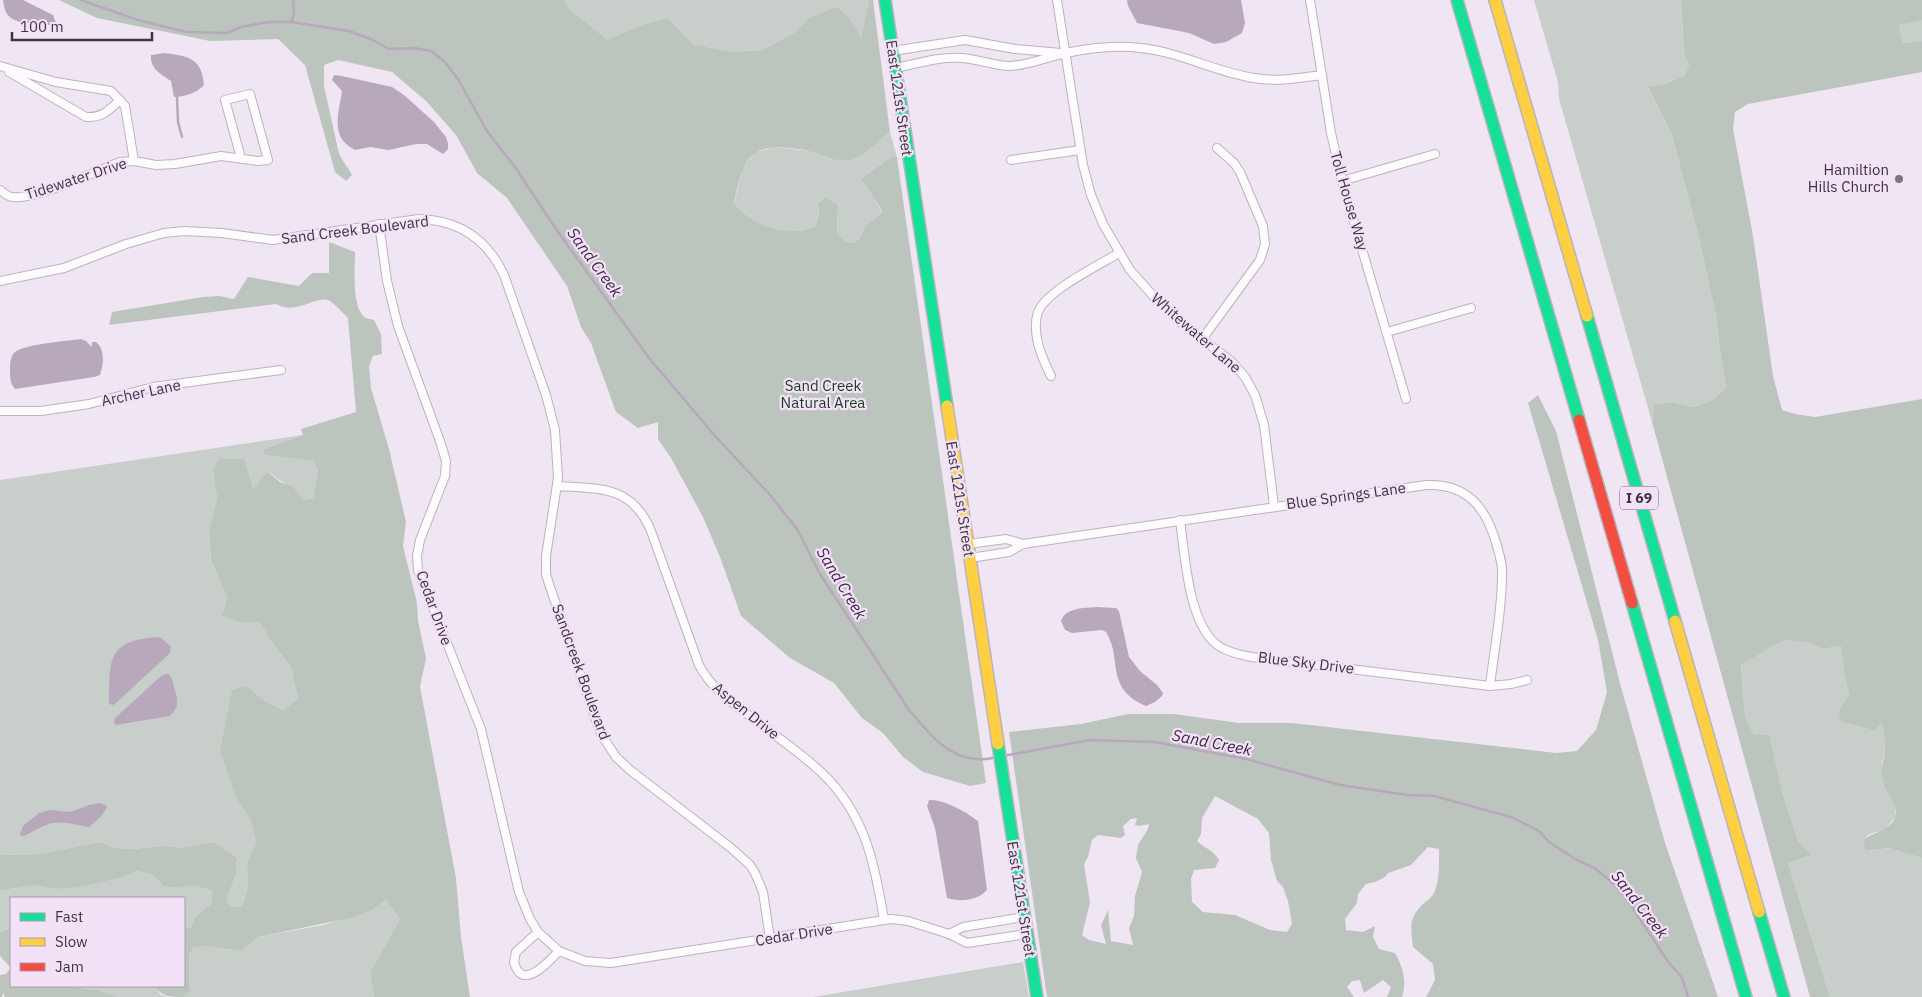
<svg xmlns="http://www.w3.org/2000/svg" width="1922" height="997" font-family="'IBM Plex Sans',sans-serif">
	<style>
		.green { fill: #c8ceca }
		.forest { fill: #bcc4be; fill-rule: evenodd }
		.water { fill: #b8a8bc }
		.lines { fill: none; stroke-linecap: round; stroke-linejoin: round }
		.stream { stroke: #b8a8bc; stroke-width: 2.5 }
		.street-casing { stroke: #bbb3bd; stroke-width: 10 }
		.fast-casing { stroke: #bbb3bd; stroke-width: 14 }
		.slow-casing { stroke: #bbb3bd; stroke-width: 14 }
		.jam-casing { stroke: #bbb3bd; stroke-width: 14 }
		.street { stroke: #fdfbfd; stroke-width: 8 }
		.fast { stroke: #16e098; stroke-width: 11 }
		.slow { stroke: #ffcf43; stroke-width: 11 }
		.jam { stroke: #f24e42; stroke-width: 11 }
		.poi-dot { fill: #7b737d; stroke: #f3e1f8; stroke-width: 2 }
		.labels { text-anchor: middle; stroke-width: 4.5; stroke-linejoin: round; paint-order: stroke }
		.shield { fill: #f3e1f8; stroke: #736976; stroke-width: 1 }
		.shield-label { font-size: 14px; font-weight: bold; fill: #3c353e }
		.street-label { font-size: 15px; fill: #3c353e; stroke: #f3e1f8 }
		.poi-label { font-size: 15px; fill: #3c353e; stroke: #f3e1f8; text-anchor: end }
		.park-label { font-size: 15px; fill: #183e1e; stroke: #f3e1f8 }
		.water-label { font-size: 16px; font-style: italic; fill: #412549; stroke: #f3e1f8 }
	</style>
	<rect width="100%" height="100%" fill="#f0e6f3"/>
	<g class="green">
		<path d="M565,0H869L861,39L851,20L809,18L795,32L763,50L732,52L693,44L666,18L651,22L607,41L569,9Z"/>
		<path d="M1534,0H1681L1684,53L1689,65L1684,76L1665,84L1648,88L1672,135L1699,238L1716,315L1719,345L1728,387L1713,400L1694,407L1672,402L1654,405L1652,422L1559,99L1558,82Z"/>
		<path d="M1922,20V41L1903,43L1899,24Z"/>
		<path d="M890,132L897,157H891L861,179C867,190 880,203 882,214L865,227L859,239L853,243L846,242L837,233L838,205L818,203L819,214L816,226C786,239 755,227 734,204L742,169L754,153L774,147L811,151L831,159L866,152Z"/>
		<path d="M303,435L264,449L314,461L318,471L313,498L303,500C292,487 281,482 269,472L253,489L213,470L217,498L209,529L211,560L227,597L222,616L238,622H260L270,640L291,667L298,698L283,710L265,701L247,686L238,801L250,819L258,842L247,863L248,887L242,907H231L226,900L236,875L237,858L214,842L180,848L166,846L132,849L116,848L100,842L41,854L0,855V480Z"/>
		<path d="M1790,640L1810,643L1822,649L1841,646L1844,674L1849,695L1839,710L1882,723L1886,743L1882,764L1883,782L1895,804V817L1886,829L1869,834L1863,842L1867,851L1889,848L1922,858V997H1830L1788,863L1812,855L1798,841L1782,792L1745,717L1741,664L1774,645Z"/>
		<path d="M136,871L152,874L163,886L177,888L194,885L214,891L211,904L196,916L191,927L184,929V898H11V928L0,932V891L33,885L53,889L100,882L120,878Z"/>
		<path d="M386,900L400,919L370,972L374,997H184L190,992L189,956L193,948L205,946L242,951L258,937L323,925L372,910Z"/>
		<path d="M1023,962L1029,997H813Z"/>
		<path d="M72,986H153L161,995L168,997H118L99,990L72,987Z"/>
	</g>
	<g class="forest">
		<path d="M59,0H565L569,9L607,40L651,22L667,18L693,44L732,52L763,50L795,32L809,18L837,7L851,20L861,38L869,0H873L890,132C878,141 864,157 849,160C835,162 825,156 812,152C805,149 797,149 789,148C746,143 741,167 734,204C754,226 787,239 816,226L819,214L818,203L826,198L838,205L837,233L846,242L853,243L859,239L865,227L882,213C880,203 867,190 861,179L891,157H897L986,783L970,786L923,772L903,757L883,733L862,718L834,683L790,658L741,616L720,557L703,517L671,458L658,439V422L638,428L616,412L591,343L581,327L567,286L507,198L477,173L456,135L426,101L392,72L338,60L324,65V86L339,154L352,175L346,181L335,172L305,65L278,39L210,41L97,18Z"/>
		<path d="M1681,0H1922V20L1899,25L1903,43L1922,41V72L1748,104L1735,112L1733,129L1753,236L1773,376L1782,410L1795,414L1815,417L1922,399V858L1889,848L1866,851L1863,841C1873,831 1891,831 1895,817C1899,803 1885,793 1883,781C1879,768 1886,756 1885,743C1885,736 1883,730 1882,723L1874,730L1840,721L1839,710L1849,695L1844,674L1841,646L1822,649L1810,643L1789,640L1774,645L1741,665L1745,717L1754,735H1769L1782,792L1798,841L1812,855L1788,863L1830,997H1810L1652,422L1654,405L1672,402L1694,407L1713,400L1727,387L1719,344L1716,315L1699,238L1672,135L1648,87L1665,84L1684,76L1689,65L1684,53Z"/>
		<path d="M329,242L355,252C355,267 351,309 366,318C368,319 371,319 374,320L381,334L382,354L373,356L369,366L371,388L389,449L406,522L403,546L417,603L418,621L426,658L420,687L456,878L461,937L470,997H374L370,972L400,919L386,900L372,910L350,918L258,937L242,951L205,946L193,948L189,956L190,992L184,997C168,997 164,997 153,986H184V929L191,927L196,916L211,904L213,891L194,885L177,888L163,886L152,874L136,871L120,878L79,887L53,889L33,885L0,891V855L41,854L100,842L116,848L132,849L166,846L180,848L214,842L237,858L236,875L226,900L231,907H242L248,887L247,863L257,842L250,819L238,801L220,751L232,690L247,686L265,701L283,710L298,698L291,667L270,640L260,622H238L222,616L227,597L211,560L209,529L217,498L213,470L219,459H244L253,489L268,472L280,482L293,487L303,500L313,498L318,471L314,461L264,454V449L303,435L301,429L356,412L348,318C343,313 336,305 330,301C316,294 298,316 276,304L109,325L112,312L203,297L219,296L234,299L248,277L299,286L312,273H329Z"/>
		<path d="M1538,395L1556,431L1621,687L1665,843L1718,997H1426L1435,980L1433,964L1413,947C1411,927 1408,919 1423,904C1427,901 1432,897 1434,893C1440,880 1439,863 1439,849L1428,847L1411,865L1388,873L1385,877L1375,882L1366,884L1358,894L1357,903L1345,919L1346,930L1363,932L1375,926L1373,937L1379,949L1395,953C1403,968 1407,980 1402,997H1387L1391,987L1383,980L1364,993L1360,980L1352,981L1347,987L1354,997H1047L1009,732L1081,724L1128,714H1174L1239,723H1292L1556,753L1577,751L1596,730L1607,692L1598,640L1528,403ZM1215,796L1258,819L1269,833L1271,860L1277,881L1283,887L1288,901L1292,924L1287,932L1270,930L1235,915L1203,912L1192,902L1191,879L1194,870L1215,868L1219,860C1212,849 1206,849 1197,841L1201,834L1202,818ZM1137,818L1135,825L1139,826L1149,824L1148,829L1138,845L1136,858L1142,872L1135,896L1134,916L1129,928L1133,945L1111,941L1108,910L1101,925L1106,944L1089,940L1082,935L1090,903L1084,864L1088,857L1092,840L1098,835L1121,838L1125,835L1123,826L1131,819Z"/>
		<path d="M11,928V986H72V987L99,990L118,997H5L3,993L2,997H0V975L6,974L11,968L0,956V932Z"/>
	</g>
	<g class="water">
		<path d="M3,0H23L53,15L56,23L54,25C44,25 18,24 11,18C5,14 4,7 3,0Z"/>
		<path d="M1127,0H1241L1245,23L1242,33L1226,42L1214,44L1189,33L1137,23L1128,6Z"/>
		<path d="M164,53C188,56 202,58 204,85C197,93 184,97 174,97L171,81C161,74 150,69 151,55Z"/>
		<path d="M334,75L342,76L392,87L404,95L434,122L446,137L448,143V149L443,154L427,144H416L389,150L370,147L355,150C352,148 348,146 345,143C332,130 340,106 342,91L332,80Z"/>
		<path d="M81,339L86,341L92,347V342H96C105,349 104,365 100,375L94,377L15,389C10,383 10,378 10,370C10,365 10,356 15,352C25,344 67,341 81,339Z"/>
		<path d="M1097,607L1116,608L1119,611L1129,657L1140,671L1157,685L1163,693L1162,696L1155,702L1146,706C1104,688 1123,659 1106,632L1102,630L1072,633L1065,630L1061,621C1066,607 1085,608 1097,607Z"/>
		<path d="M160,637L171,647L170,653L116,703L113,705L109,704C110,659 106,640 160,637Z"/>
		<path d="M166,674H169C173,679 173,684 175,690C178,701 179,707 170,716L116,725L114,722L115,718L160,677Z"/>
		<path d="M929,800C944,799 966,812 978,821L987,890C977,901 961,902 947,898L935,828L927,806Z"/>
		<path d="M100,803L107,806C104,815 96,821 89,827C78,825 63,821 52,823C44,825 34,831 26,835L21,836L20,834L23,826L39,813L50,810L70,812L89,805Z"/>
	</g>
	<g class="lines">
		<g class="stream">
			<path d="M81,0L138,20L186,32L227,33L241,27L268,22H291L349,31L373,40L389,49L414,48L431,51L444,61L458,79L487,131L515,167L556,229L649,358L716,437L771,496L797,529L820,574L909,710C927,731 948,759 978,759C984,760 991,758 998,757"/>
			<path d="M291,22L294,14L293,0"/>
			<path d="M177,97L178,122L182,137"/>
			<path d="M1003,756L1090,740L1155,742L1246,759L1340,785L1407,795L1434,796L1511,817L1539,831L1549,842L1575,859L1596,869L1614,884L1628,901L1667,960L1682,978L1688,997"/>
		</g>
		<g class="street-casing">
			<g id="street">
				<path d="M1057,0L1083,165L1091,195L1103,224L1130,270L1156,299L1185,326L1231,361L1245,377L1255,395L1264,425L1274,506"/>
				<path d="M1310,0L1331,133L1342,181L1406,399"/>
				<path d="M892,51L965,40L1015,49L1061,53"/>
				<path d="M0,66L56,82L111,91L125,106L134,161"/>
				<path d="M895,68C916,64 940,56 962,58C978,59 994,66 1010,66C1030,65 1047,57 1066,53C1089,48 1116,45 1141,48C1180,52 1215,72 1254,78C1276,82 1299,78 1322,75"/>
				<path d="M9,72L86,117C102,118 108,111 120,100"/>
				<path d="M1011,160L1080,150"/>
				<path d="M1342,181L1435,154"/>
				<path d="M0,190C4,193 8,197 13,197C36,200 96,171 120,162L134,161L156,165L175,164L221,156L258,161L268,160L250,94L225,100L241,158"/>
				<path d="M379,224L387,281L398,326L441,444L446,461L445,476L420,540L417,556L418,570L481,729L519,892L530,919L538,932L559,951L585,961L611,963L891,919L908,921L949,934L967,943L1027,934"/>
				<path d="M0,281L64,268L126,244L164,233L184,231L222,233L273,240L419,219C459,220 487,239 504,275L546,395L555,430L558,478L546,556V574L549,584L601,734L616,757L630,770L731,848L750,865L755,873L763,892L770,939"/>
				<path d="M1387,332L1471,308"/>
				<path d="M1203,338L1260,260L1265,244L1263,226L1240,172L1234,163L1217,148"/>
				<path d="M1051,376C1042,358 1031,333 1038,312C1046,291 1099,265 1119,253"/>
				<path d="M0,411H41L89,404L153,387L281,370"/>
				<path d="M557,486C600,489 632,485 651,531L699,665C713,692 738,707 762,725C782,741 803,755 822,773C865,814 875,864 884,920"/>
				<path d="M1180,520C1185,555 1188,621 1216,644C1226,652 1240,655 1252,657L1490,686L1511,684L1527,680"/>
				<path d="M968,544L1006,539L1023,544"/>
				<path d="M970,558L1009,552L1023,544L1426,485C1468,483 1487,509 1497,546C1500,556 1503,566 1502,576C1502,612 1494,650 1490,686"/>
				<path d="M538,932L516,952L514,962C522,993 549,961 559,951"/>
				<path d="M949,934L963,927L1024,917"/>
			</g>
		</g>
		<g class="fast-casing">
			<g id="fast">
				<path d="M885,0L947,406"/>
				<path d="M1457,0L1579,420"/>
				<path d="M1587,316L1675,621"/>
				<path d="M1632,603L1746,997"/>
				<path d="M998,744L1037,997"/>
				<path d="M1759,912L1784,997"/>
			</g>
		</g>
		<g class="slow-casing">
			<g id="slow">
				<path d="M1495,0L1587,316"/>
				<path d="M947,406L998,744"/>
				<path d="M1675,621L1759,912"/>
			</g>
		</g>
		<g class="jam-casing">
			<path id="jam" d="M1579,420L1632,603"/>
		</g>
		<use href="#street" class="street"/>
		<use href="#fast" class="fast"/>
		<use href="#slow" class="slow"/>
		<use href="#jam" class="jam"/>
	</g>
	<circle class="poi-dot" cx="1899" cy="179" r="5"/>
	<g class="labels">
		<rect class="shield" x="1620" y="486.5" width="38" height="23" rx="4"/>
		<g class="shield-label">
			<text x="1639" y="503">I 69</text>
		</g>
		<g class="street-label">
			<text transform="translate(899 98) rotate(82)" y="5">East 121st Street</text>
			<text transform="translate(76 179) rotate(-18)" y="5">Tidewater Drive</text>
			<text transform="translate(1349 201) rotate(74)" y="5">Toll House Way</text>
			<text transform="translate(355 230) rotate(-7)" y="5">Sand Creek Boulevard</text>
			<text transform="translate(1196 333) rotate(41)" y="5">Whitewater Lane</text>
			<text transform="translate(141 393) rotate(-12)" y="5">Archer Lane</text>
			<text transform="translate(1346 496) rotate(-8)" y="5">Blue Springs Lane</text>
			<text transform="translate(960 499) rotate(81)" y="5">East 121st Street</text>
			<text transform="translate(434 608) rotate(70)" y="5">Cedar Drive</text>
			<text transform="translate(1306 663) rotate(7)" y="5">Blue Sky Drive</text>
			<text transform="translate(581 672) rotate(70)" y="5">Sandcreek Boulevard</text>
			<text transform="translate(746 711) rotate(39)" y="5">Aspen Drive</text>
			<text transform="translate(1021 899) rotate(81)" y="5">East 121st Street</text>
			<text transform="translate(794 935) rotate(-9)" y="5">Cedar Drive</text>
		</g>
		<g class="poi-label">
			<text x="1889" y="175">Hamiltion<tspan x="1889" dy="17">Hills Church</tspan></text>
		</g>
		<g class="park-label">
			<text x="823" y="391">Sand Creek<tspan x="823" dy="17">Natural Area</tspan></text>
		</g>
		<g class="water-label">
			<text transform="translate(595 262) rotate(54)" y="6">Sand Creek</text>
			<text transform="translate(842 583) rotate(59)" y="6">Sand Creek</text>
			<text transform="translate(1212 742) rotate(11)" y="6">Sand Creek</text>
			<text transform="translate(1640 904) rotate(52)" y="6">Sand Creek</text>
		</g>
	</g>
	<rect x="10" y="897" width="175" height="90" fill="#f3e1f8" stroke="#aa9cae"/>
	<rect x="20" y="913" width="25" height="8" fill="#16e098" stroke="#aa9cae"/>
	<text x="55" y="922" font-size="15" fill="#3c353e">Fast</text>
	<rect x="20" y="938" width="25" height="8" fill="#ffcf43" stroke="#aa9cae"/>
	<text x="55" y="947" font-size="15" fill="#3c353e">Slow</text>
	<rect x="20" y="963" width="25" height="8" fill="#f24e42" stroke="#aa9cae"/>
	<text x="55" y="972" font-size="15" fill="#3c353e">Jam</text>
	<path d="M12 32v8h140v-8" fill="none" stroke="#3c353e" stroke-width="2.5"/>
	<text x="20" y="32" font-size="15" fill="#3c353e" stroke="#f3e1f8" stroke-width="4" paint-order="stroke">100 m</text>
</svg>
